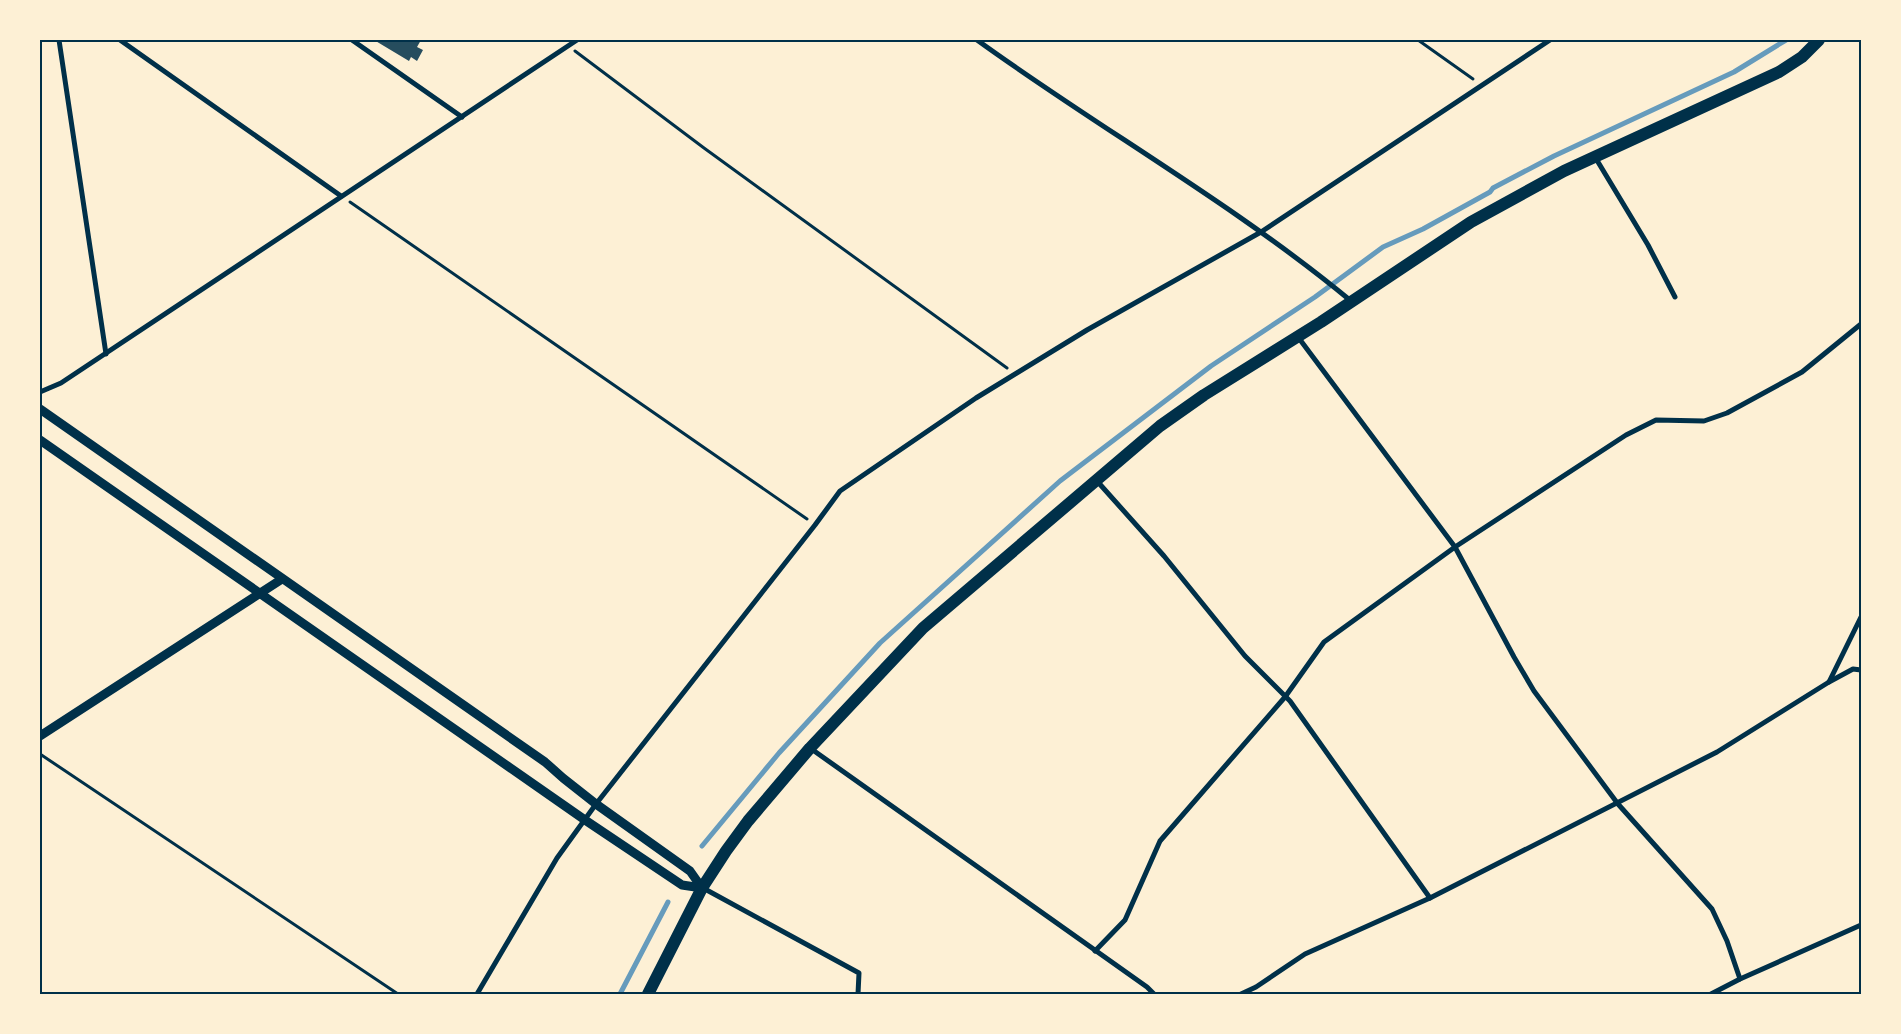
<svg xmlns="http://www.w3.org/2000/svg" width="1901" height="1034" font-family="'Noto Sans',sans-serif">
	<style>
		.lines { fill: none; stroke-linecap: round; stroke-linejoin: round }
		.stream { stroke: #669bbc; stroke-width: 5 }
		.building { fill: #264d5e }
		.path { stroke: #003049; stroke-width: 3 }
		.minor { stroke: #003049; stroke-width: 5 }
		.tertiary { stroke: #003049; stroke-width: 9 }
		.primary { stroke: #003049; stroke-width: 12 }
		.neatline { fill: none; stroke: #003049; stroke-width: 2 }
	</style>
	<rect width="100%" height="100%" fill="#fdf0d5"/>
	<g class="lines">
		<g class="stream">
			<path d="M702,846L779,753L880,643L1060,481L1211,366L1315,297L1383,247L1423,229L1490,192L1493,188L1554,156L1734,72L1786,40"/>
			<path d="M620,994L668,902"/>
		</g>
	</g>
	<path class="building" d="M374,40H421L417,47L423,50L417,61L411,57L409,61Z"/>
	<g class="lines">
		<g class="path">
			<path d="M1418,40L1473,79"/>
			<path d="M575,51L704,148L1007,368"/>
			<path d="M350,202L807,519"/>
			<path d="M40,754L398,994"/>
		</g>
		<g class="minor">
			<path d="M59,40L106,354"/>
			<path d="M120,40L341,196"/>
			<path d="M352,40L462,117"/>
			<path d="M977,40C1100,129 1234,204 1351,301"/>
			<path d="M1595,157L1648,245L1675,297"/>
			<path d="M1298,337L1455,547L1514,657L1534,691L1618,804L1712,909L1727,941L1740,979"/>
			<path d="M40,392L61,383L577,40"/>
			<path d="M1097,481L1164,556L1245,656L1290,701L1430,898"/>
			<path d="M1829,682L1853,669L1861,670"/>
			<path d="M810,748L1147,987L1154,994"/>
			<path d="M703,888L859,973L858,994"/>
			<path d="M1095,951L1125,920L1160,841L1285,697L1324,642L1455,547L1626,435L1656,420L1704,421L1727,413L1802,372L1861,324"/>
			<path d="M477,994L557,858L596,804L815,525L840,491L976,398L1087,330L1261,232L1550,40"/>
			<path d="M1241,994L1256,987L1305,954L1430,898L1717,752L1829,682L1861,617"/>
			<path d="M1711,994L1740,979L1861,925"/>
		</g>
		<g class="tertiary">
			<path d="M40,409L545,762L563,778L596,804L690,871L702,888"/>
			<path d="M40,440L585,820L682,885L702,888"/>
			<path d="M40,736L282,579"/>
		</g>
		<path class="primary" d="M648,994L702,888L726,851L748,821L810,748L923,628L1160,426L1204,395L1321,322L1471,222L1564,171L1779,72L1802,57L1819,40"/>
	</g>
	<rect width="1901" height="1034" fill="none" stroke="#fdf0d5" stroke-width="82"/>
	<rect x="41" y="41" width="1819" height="952" class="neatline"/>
</svg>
